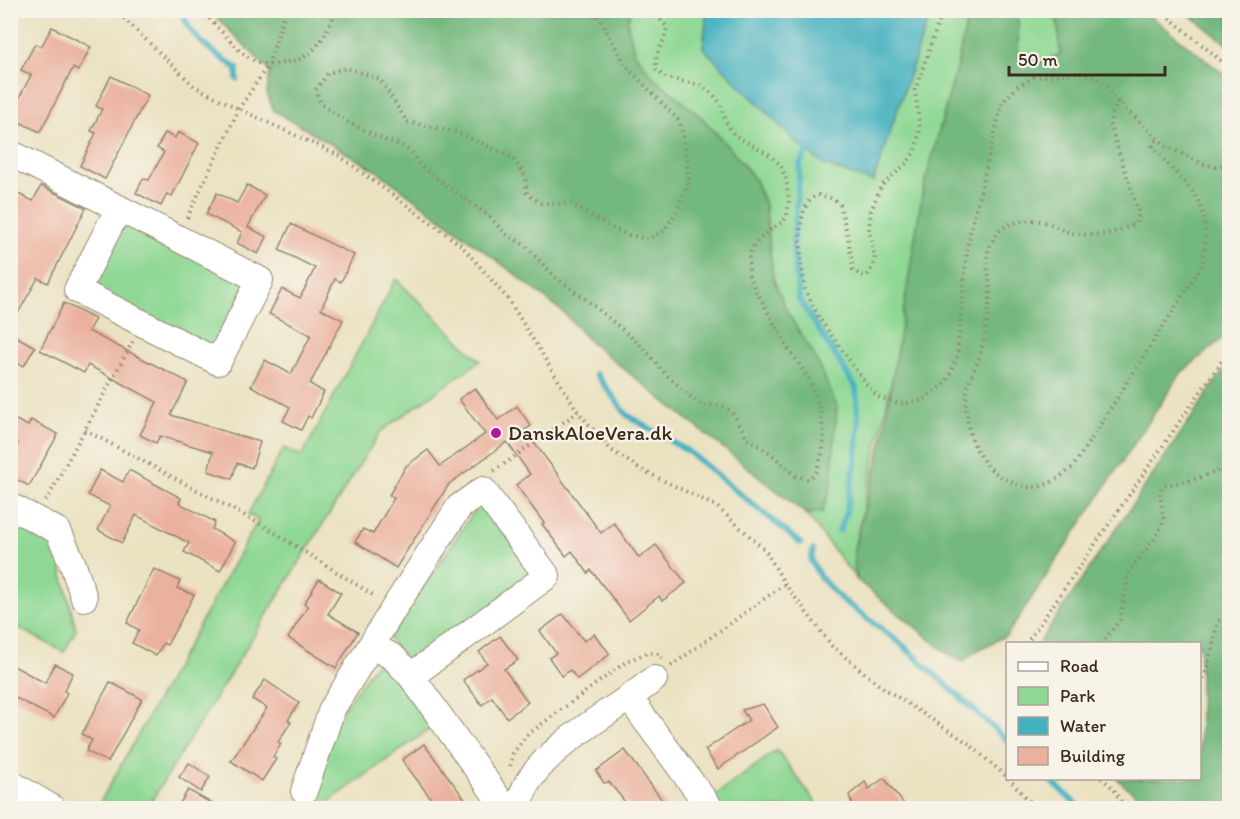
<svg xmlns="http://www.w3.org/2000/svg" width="1240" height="819" font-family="Itim,sans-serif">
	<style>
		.green { fill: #8fd894; stroke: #658159; stroke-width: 1.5 }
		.forest { fill: #73b87e; stroke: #57714e; stroke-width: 1.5 }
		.water { fill: #44b1c0; stroke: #406e6f; stroke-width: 1.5 }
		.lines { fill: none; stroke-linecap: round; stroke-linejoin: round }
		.stream { stroke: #44b1c0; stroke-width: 6 }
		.building { fill: #ebb19f }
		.minor-casing { stroke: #938670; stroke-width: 28 }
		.path { stroke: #938670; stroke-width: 4; stroke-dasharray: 1.5 4.5; stroke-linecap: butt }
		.minor { stroke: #fff; stroke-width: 26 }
		.poi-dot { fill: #b5179e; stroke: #f7f3e8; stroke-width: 2 }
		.labels { text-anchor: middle; stroke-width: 5; stroke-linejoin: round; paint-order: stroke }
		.poi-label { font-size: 21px; fill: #3b2a1e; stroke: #f7f3e8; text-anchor: start }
	</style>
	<rect width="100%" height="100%" fill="#f7f3e8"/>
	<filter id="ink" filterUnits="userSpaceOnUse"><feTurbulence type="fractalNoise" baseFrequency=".0167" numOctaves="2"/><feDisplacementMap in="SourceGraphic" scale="12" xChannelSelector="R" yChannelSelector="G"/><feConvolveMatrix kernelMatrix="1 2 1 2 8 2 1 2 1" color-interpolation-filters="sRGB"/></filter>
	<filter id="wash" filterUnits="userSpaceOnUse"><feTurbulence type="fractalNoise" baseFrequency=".008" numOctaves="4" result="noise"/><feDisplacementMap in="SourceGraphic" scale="24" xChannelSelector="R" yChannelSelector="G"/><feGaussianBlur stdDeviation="1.35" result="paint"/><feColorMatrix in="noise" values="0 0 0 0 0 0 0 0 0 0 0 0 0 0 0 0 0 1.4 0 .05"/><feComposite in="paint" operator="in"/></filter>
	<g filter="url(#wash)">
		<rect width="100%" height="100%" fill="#ebe2c2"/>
		<g class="green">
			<path d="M631,11H707L703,48L797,143L824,165L873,182L931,11H969L958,62L922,195L895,367L854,549V563L857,580L806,514L822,512L813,353L788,314L773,278L765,205L754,178L729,147L700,116L653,77L634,52L627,22Z"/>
			<path d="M1018,11H1054L1058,25L1060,54L1035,65L1018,55Z"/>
			<path d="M121,218L247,282L211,352L85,287Z"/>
			<path d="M396,279L480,361L380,432L147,808H97L258,520L248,514L284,448L302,456Z"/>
			<path d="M481,501L536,575L411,668L389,638Z"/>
			<path d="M10,515L54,537L76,630L64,652L11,624Z"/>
			<path d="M380,658L431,728L320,808H307L339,714Z"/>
			<path d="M777,750L820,808H720L712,798Z"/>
		</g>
		<g class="forest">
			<path d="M210,11H631L627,22L634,52L653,77L700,116L729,147L754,178L765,205L773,278L788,314L813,353L837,406L831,487L822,512L806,514L590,342L565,314L515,274L377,171L273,110L267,93L270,71Z"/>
			<path d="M969,11H1018V55L1035,65L1060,54L1058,25L1054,11H1144L1229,78L1230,330L1222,339L1181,373L1007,635L976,651L964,661L951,656L857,580L854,563V549L882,443L922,195L958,62Z"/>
			<path d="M1185,11H1229V46Z"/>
			<path d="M1229,362V808H1152L1117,779L1200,778V644L1039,643Z"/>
		</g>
		<path class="water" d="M707,11H931L873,182L824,165L797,143L703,48Z"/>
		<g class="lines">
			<g class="stream">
				<path d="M183,10C184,34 218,56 237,68V79"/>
				<path d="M807,151L800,164L793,247L799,299L856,388L859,425L856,459L846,512L839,531"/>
				<path d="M596,374L627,415L689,452L800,543"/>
				<path d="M813,550L811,561L820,577L841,599L899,642L1008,741"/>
				<path d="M1048,778L1080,808"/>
			</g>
		</g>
		<g id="blocks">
			<g class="building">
				<path d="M52,27L91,47L78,71L73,68L40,132L13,119L16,114L12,112L31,75L21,70L35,44L41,47Z"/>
				<path d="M111,76L148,95L105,179L80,166L96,133L91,131L102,109L96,106Z"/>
				<path d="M178,132L199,143L172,196L167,194L161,206L136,193L143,179L149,180L164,152L157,148L165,133L175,138Z"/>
				<path d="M247,185L265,195L248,227L267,237L258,254L237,243L242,232L206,214L217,193L237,203Z"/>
				<path d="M41,186L86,208L48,283L38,278L10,327V190L33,201Z"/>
				<path d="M291,224L354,255L341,282L335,279L321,309L343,320L310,384L324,392L311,418L308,416L301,430L283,421L290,407L251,386L265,360L291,374L311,335L269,314L282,289L300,298L315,268L279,250Z"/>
				<path d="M64,303L95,319L88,331L188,382L171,415L260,442L252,468L237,463L232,479L208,471L213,452L160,436L156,443L140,435L157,402L88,365L84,373L40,350Z"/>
				<path d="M10,333L35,347L24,366L10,359Z"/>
				<path d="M475,388L498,420L517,406L531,426L525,430L601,533L614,523L639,558L656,545L686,583L662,601L659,596L629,620L591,570L588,573L572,551L566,556L542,524L544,523L516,485L530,474L507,442L449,484L396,568L355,542L363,529L373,534L394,498L389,495L406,466L428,450L440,466L485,434L459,399Z"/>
				<path d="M10,417L28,426L31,420L58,434L29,486L10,476V458L18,443L10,439Z"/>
				<path d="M100,470L123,482L129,470L181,498L179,503L215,522L212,529L235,542L220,571L184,552L189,543L136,515L122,543L98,530L110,506L88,495Z"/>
				<path d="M154,569L180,581L177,588L194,595L167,645L163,643L156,656L132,643L139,630L127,623Z"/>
				<path d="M319,579L341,593L328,614L358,632L336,668L288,638L308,606L304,604Z"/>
				<path d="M563,614L584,641L594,634L610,654L577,679L570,670L562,676L549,658L556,653L540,631Z"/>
				<path d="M500,636L518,660L504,669L528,702L507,718L492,697L482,705L463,680L487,663L479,652Z"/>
				<path d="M10,664L45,683L55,664L73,673L64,691L67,693L54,718L10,695Z"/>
				<path d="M265,680L299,703L288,720L291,722L278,742L281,744L273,757L276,759L262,781L231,761L267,708L252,699Z"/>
				<path d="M110,682L142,699L108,762L86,751L92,740L82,734Z"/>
				<path d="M763,704L778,727L718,769L705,750L749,720L742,710Z"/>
				<path d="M424,744L467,802L458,808H438L402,760Z"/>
				<path d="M625,750L668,808H630L609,782L604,783L596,771Z"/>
				<path d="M189,763L210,777L201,792L179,777Z"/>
				<path d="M884,778L907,808H854L849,795L865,782L869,789Z"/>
				<path d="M188,790L220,808H177Z"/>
			</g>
		</g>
	</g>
	<g filter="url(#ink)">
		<use href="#blocks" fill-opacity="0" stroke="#938670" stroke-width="1.5"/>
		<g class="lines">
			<g class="minor-casing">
				<g id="minor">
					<path d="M10,153L260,280L218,362L77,290L119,208"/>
					<path d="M10,506L58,531L72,562L84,598"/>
					<path d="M372,646L393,657L411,676L505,808"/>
					<path d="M630,699L710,808"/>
					<path d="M10,783L52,808"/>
					<path d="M304,791L332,709L394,608L459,507L483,490L547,576L411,676"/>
					<path d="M517,808C521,799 524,787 530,779C556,740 616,710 654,679"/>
				</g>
			</g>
			<g class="path">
				<path d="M115,10L194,86L239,109L338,155L461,245L508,299L578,412L611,450L640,469L716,506L765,550L785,584L832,646L879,685L968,743L1008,778"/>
				<path d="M201,10L241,52L257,63L272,65L298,60L311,53L323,38L337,10"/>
				<path d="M595,10L625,65L680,122L686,151L689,181L675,215L663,231L648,239L631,236L612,228L571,204L540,203L527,193L525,176L512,157L456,132L407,122L380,79L347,68L328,73L316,90L321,104L349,123L385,140L401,145L412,153L420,166L490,217L506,234L526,246L555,277L588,301L635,340L650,355L660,369L691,397L702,405L723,406L732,412L747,438L770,453L796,476L808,479L816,472L823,451L824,433L820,409L810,381L788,348L749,278V255L755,244L770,230L784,221L787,215L789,201L786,179L781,166L770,155L734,135L726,122L721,104L713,94L700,85L666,78L656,70C654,50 665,45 667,27L660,19L635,10"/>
				<path d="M943,10L915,90L920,129L915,151L907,163L881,186L871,211L869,230L875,256L873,267L867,276L860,275L853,270L848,237L840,205L834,199L818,195L810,199L804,210L800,226L801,261L805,289L819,318L867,385L878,397L900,404L923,400L946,383L957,357L968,241L1002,103L1018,86L1034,77L1079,73L1094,76L1107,86L1118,102L1166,146L1203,164L1216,167L1230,163"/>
				<path d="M1160,10L1230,68"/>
				<path d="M1118,102L1111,116L1110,125L1135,201L1139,214L1136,223C1114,235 1089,238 1065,231C1058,229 1052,224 1045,222C1030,218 1014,221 1001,229C997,232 995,236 993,240C982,257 990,274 990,293C989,311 985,334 981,352C978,365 969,377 967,390C963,424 974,464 1007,480C1038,494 1048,486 1073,467L1201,267C1207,246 1208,216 1196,197C1184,179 1166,165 1153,146L1158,137"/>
				<path d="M187,218L239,109L268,65L286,10"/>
				<path d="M85,430L264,526L376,597"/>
				<path d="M494,471L578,412"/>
				<path d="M46,501L133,341"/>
				<path d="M1026,644L1230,349"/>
				<path d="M1101,644L1120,620L1129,571L1156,537L1164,520L1160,495L1162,486L1196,479L1230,466"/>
				<path d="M671,666L785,584"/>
				<path d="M1200,702V687L1208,666L1218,621L1230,612"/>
				<path d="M510,766L513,753L527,735L627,661L647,653L659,654L662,658"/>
				<path d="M1008,778L1036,808"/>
				<path d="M1101,778L1113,788L1125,808"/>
			</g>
			<use href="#minor" class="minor"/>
		</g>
	</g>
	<circle class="poi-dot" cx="496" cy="433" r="6"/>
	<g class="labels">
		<g class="poi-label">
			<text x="508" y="440">DanskAloeVera.dk</text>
		</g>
	</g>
	<rect width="1240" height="819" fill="none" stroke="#f7f3e8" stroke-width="36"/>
	<rect x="1006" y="642" width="195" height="138" fill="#f7f3e8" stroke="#aca397" stroke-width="1.5"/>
	<rect x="1018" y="662" width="30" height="9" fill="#ffffff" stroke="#aca397" stroke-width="1.5"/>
	<text x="1060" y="672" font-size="18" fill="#3b2a1e">Road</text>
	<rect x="1018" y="687" width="30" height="18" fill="#8fd894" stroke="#aca397" stroke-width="1.5"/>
	<text x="1060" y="702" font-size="18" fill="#3b2a1e">Park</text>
	<rect x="1018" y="717" width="30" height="18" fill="#44b1c0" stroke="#aca397" stroke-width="1.5"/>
	<text x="1060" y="732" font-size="18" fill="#3b2a1e">Water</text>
	<rect x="1018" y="747" width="30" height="18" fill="#ebb19f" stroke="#aca397" stroke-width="1.5"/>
	<text x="1060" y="762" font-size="18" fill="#3b2a1e">Building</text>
	<path d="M1009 66v9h156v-9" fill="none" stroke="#3b2a1e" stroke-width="3"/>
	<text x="1018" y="66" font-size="18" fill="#3b2a1e" stroke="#f7f3e8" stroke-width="4.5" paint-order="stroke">50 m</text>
</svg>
